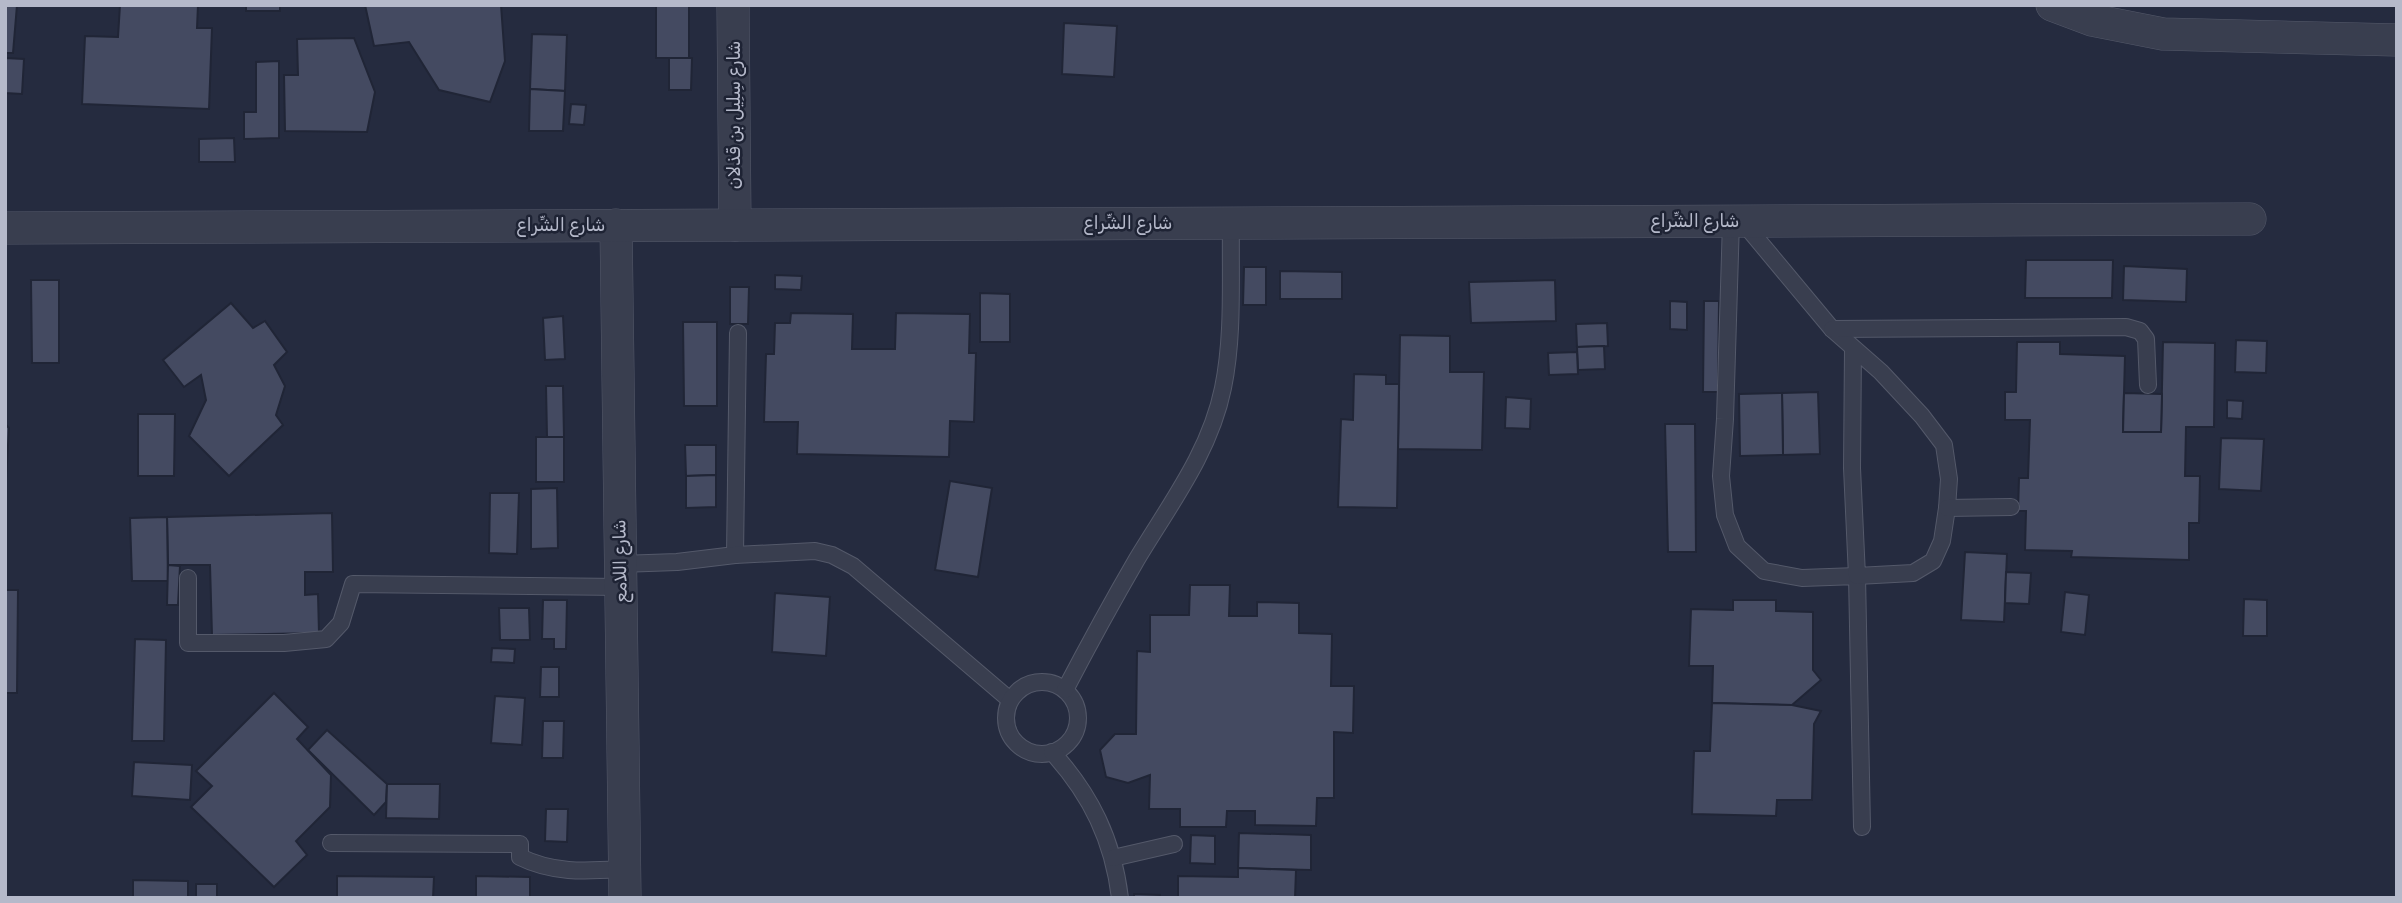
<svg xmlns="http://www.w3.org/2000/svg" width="2402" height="903" font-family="Rubik,Cairo,sans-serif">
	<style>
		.building { fill: #444a61; stroke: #202536; stroke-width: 2 }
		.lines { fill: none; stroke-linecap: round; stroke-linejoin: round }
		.service-casing { stroke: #54596a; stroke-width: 18 }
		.minor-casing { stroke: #54596a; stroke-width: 33 }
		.service { stroke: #393e4f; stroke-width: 16 }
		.minor { stroke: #393e4f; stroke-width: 32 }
		.labels { text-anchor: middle; stroke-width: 5; stroke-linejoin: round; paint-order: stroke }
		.street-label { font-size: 18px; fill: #b5b9ca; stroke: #1e2334 }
	</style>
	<rect width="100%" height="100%" fill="#252b3f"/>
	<g class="building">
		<path d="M5,5H17L13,53H5Z"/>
		<path d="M120,5H198L197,28H212L209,109L82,104L85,36L118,37Z"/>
		<rect x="246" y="5" width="34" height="6"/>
		<path d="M365,5H501L505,61L490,102L439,90L409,42L374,46Z"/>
		<rect x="656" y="5" width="33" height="53"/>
		<path d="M1064,23L1117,26L1114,77L1062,74Z"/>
		<path d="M532,34L567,35L565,91L530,89Z"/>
		<path d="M354,38L375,92L367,132L285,131L284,75H298L297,39Z"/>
		<path d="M5,58L24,59L22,94L5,93Z"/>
		<path d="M669,58H692L691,90H669Z"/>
		<path d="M279,61V138L244,139V112H256V62Z"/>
		<path d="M530,89L565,91L563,131H529Z"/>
		<path d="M571,104L586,105L584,125L569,124Z"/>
		<path d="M234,138L235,162H199V139Z"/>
		<path d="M2026,260H2113L2112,298H2025Z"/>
		<path d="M2124,266L2187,269L2186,302L2123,300Z"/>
		<path d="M1244,267H1266V305H1243Z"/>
		<path d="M1280,271L1342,272V299H1280Z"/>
		<path d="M775,275L802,276L801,290L775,289Z"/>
		<path d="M31,280H59V363H32Z"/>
		<path d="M1555,280L1556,321L1471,323L1469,282Z"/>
		<path d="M730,287H749L748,324H730Z"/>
		<path d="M980,293L1010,294V342H980Z"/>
		<path d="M1670,301L1687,302V330L1670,329Z"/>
		<path d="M1704,301H1719L1718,392H1703Z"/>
		<path d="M231,303L253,328L265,321L287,352L274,365L285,386L276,415L283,425L229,476L189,436L206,400L201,375L184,387L163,360Z"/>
		<path d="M791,313L853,314L852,349H895L896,313L970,314L969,353H976L974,422L950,421L949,457L797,454L798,422H764L766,354H774L775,323H790Z"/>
		<path d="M563,316L565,359L545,360L543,318Z"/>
		<path d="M683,322H717V406H684Z"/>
		<path d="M1607,323L1608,346L1577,347L1576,324Z"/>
		<path d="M1400,335L1450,336V372H1484L1482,450L1398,449Z"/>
		<path d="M2236,340L2267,341L2266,373L2235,372Z"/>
		<path d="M2017,342H2060V354L2125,356L2123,432H2161L2163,342L2215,343L2214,427H2186L2185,476H2200L2199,523H2189V560L2071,557L2072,551L2025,550L2026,511H2018L2019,478H2028L2030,420H2005V392H2016Z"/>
		<path d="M1604,346L1605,369L1578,370L1577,347Z"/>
		<path d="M1577,352L1578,374L1549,375L1548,353Z"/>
		<path d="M1354,374L1386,375V384H1399L1397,508L1338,507L1341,419L1353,420Z"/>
		<path d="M546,386H563L564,437H547Z"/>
		<path d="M1818,392L1820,454L1783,455L1782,393Z"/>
		<path d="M1782,393L1783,455L1740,456L1739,394Z"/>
		<path d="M2124,393L2162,394L2161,432H2123Z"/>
		<path d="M1506,397L1531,399L1530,429L1505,428Z"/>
		<path d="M2227,400L2243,401L2242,419L2227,418Z"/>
		<path d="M138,414H175L174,476H138Z"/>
		<path d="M5,424L9,428L5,497Z"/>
		<path d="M1665,424H1695L1696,552H1668Z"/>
		<rect x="536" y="437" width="28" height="45"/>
		<path d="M2221,438L2264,439L2261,491L2219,489Z"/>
		<path d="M685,445H716V475L686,476Z"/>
		<path d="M716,475V507L686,508V476Z"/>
		<path d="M950,481L992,488L978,577L935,570Z"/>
		<path d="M557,488L558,548L531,549V489Z"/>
		<path d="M490,493H519L517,554L489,553Z"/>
		<path d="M332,513L333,572H305V595L318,594L319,633L212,635L210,565H168L167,517Z"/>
		<path d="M167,517L168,581H132L130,518Z"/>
		<path d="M1965,552L2007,554L2004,622L1961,620Z"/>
		<path d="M168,565L180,566L178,605H167Z"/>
		<path d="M2006,572L2031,573L2029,604L2005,603Z"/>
		<path d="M1190,585H1230L1229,616H1257V602L1299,603V633L1332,634L1331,686H1354L1353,733L1334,732V798H1317L1316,826L1255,825V811H1227L1226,827H1180V809H1149L1150,775L1128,783L1106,777L1100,750L1115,734H1136L1137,651L1150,652V615H1189Z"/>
		<path d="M5,590H18L17,693H5Z"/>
		<path d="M2065,592L2089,595L2085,635L2061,632Z"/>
		<path d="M775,593L830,597L826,656L772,652Z"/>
		<path d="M2244,599L2267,600V636H2243Z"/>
		<path d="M543,600H567L566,649H554V639H542Z"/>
		<path d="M1733,600H1776V611L1813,612V670L1821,680L1792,705L1712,703L1713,666H1689L1691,609L1733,610Z"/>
		<path d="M499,608H529L530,640H500Z"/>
		<path d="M135,639L166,640L164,741H132Z"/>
		<path d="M492,648L515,649L514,663L491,662Z"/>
		<path d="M541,667H559V697H540Z"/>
		<path d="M274,693L308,727L297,739L331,775L330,807L296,841L307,855L274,887L191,807L212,786L196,771Z"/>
		<path d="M495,696L525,698L522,745L491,743Z"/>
		<path d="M1712,703L1792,705L1821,711L1814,724L1812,800H1777L1776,816L1692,814L1694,751H1710Z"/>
		<path d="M543,721H564L563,758H542Z"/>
		<path d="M327,730L387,784L386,802L374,815L308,750Z"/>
		<path d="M134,762L192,765L190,800L132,796Z"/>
		<path d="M387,784H440L439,819L386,818Z"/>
		<path d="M546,809H568L567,842L545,841Z"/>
		<path d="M1239,833L1311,835V870L1238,868Z"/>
		<path d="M1191,835L1215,836V864L1190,863Z"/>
		<path d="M1238,868L1296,870L1295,898H1178V876L1238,877Z"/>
		<path d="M337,876L434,877L433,898H337Z"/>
		<path d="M476,876L530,877V898H476Z"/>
		<path d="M133,880L188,881V898H133Z"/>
		<rect x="196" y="884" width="21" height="14"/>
		<path d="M1134,894L1160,895V898H1134Z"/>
	</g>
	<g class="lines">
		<g class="service-casing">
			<g id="service">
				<path d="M1731,221L1725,419L1721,476L1725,515L1737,546L1764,571L1802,578L1857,576L1862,827"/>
				<path d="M1742,221L1832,329L1881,372L1922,416L1944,445L1949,479L1947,508L1942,541L1933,561L1913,573L1857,576L1852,468L1853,348"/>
				<path d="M1832,329L2126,327L2140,331L2146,339L2148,385"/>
				<path d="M1947,508L2011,507"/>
				<path d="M735,555L738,333"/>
				<path d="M620,564L677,562L735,555L815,551L832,555L853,566L1010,700"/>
				<path d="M188,578V643H284L326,639L341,623L353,584L621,587"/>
				<circle cx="1042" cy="718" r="36"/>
				<path d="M1065,690C1088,646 1112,602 1137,559C1170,504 1210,452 1223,388C1234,334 1230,278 1231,223"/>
				<path d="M1052,752C1091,795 1113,840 1120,898"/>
				<path d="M331,843L520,844V857C554,874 588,871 624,869"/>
				<path d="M1113,858L1174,844"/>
			</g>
		</g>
		<g class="minor-casing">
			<g id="minor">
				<path d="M733,5L735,225"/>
				<path d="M2052,5L2092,20L2163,34L2397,40"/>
				<path d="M616,225L625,898"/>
				<path d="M5,228L2250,219"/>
			</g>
		</g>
		<use href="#service" class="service"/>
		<use href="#minor" class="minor"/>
	</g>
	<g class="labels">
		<g class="street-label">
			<text transform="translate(734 115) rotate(-90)" y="6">شارع سِلِيل بن قَذلان</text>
			<text x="1695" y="227">شارع الشِّراع</text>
			<text x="1128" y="229">شارع الشِّراع</text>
			<text x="561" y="231">شارع الشِّراع</text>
			<text transform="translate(620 561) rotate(-91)" y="6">شارع اللامع</text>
		</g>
	</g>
	<rect width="2402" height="903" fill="none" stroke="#b5b9ca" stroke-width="14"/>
</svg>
